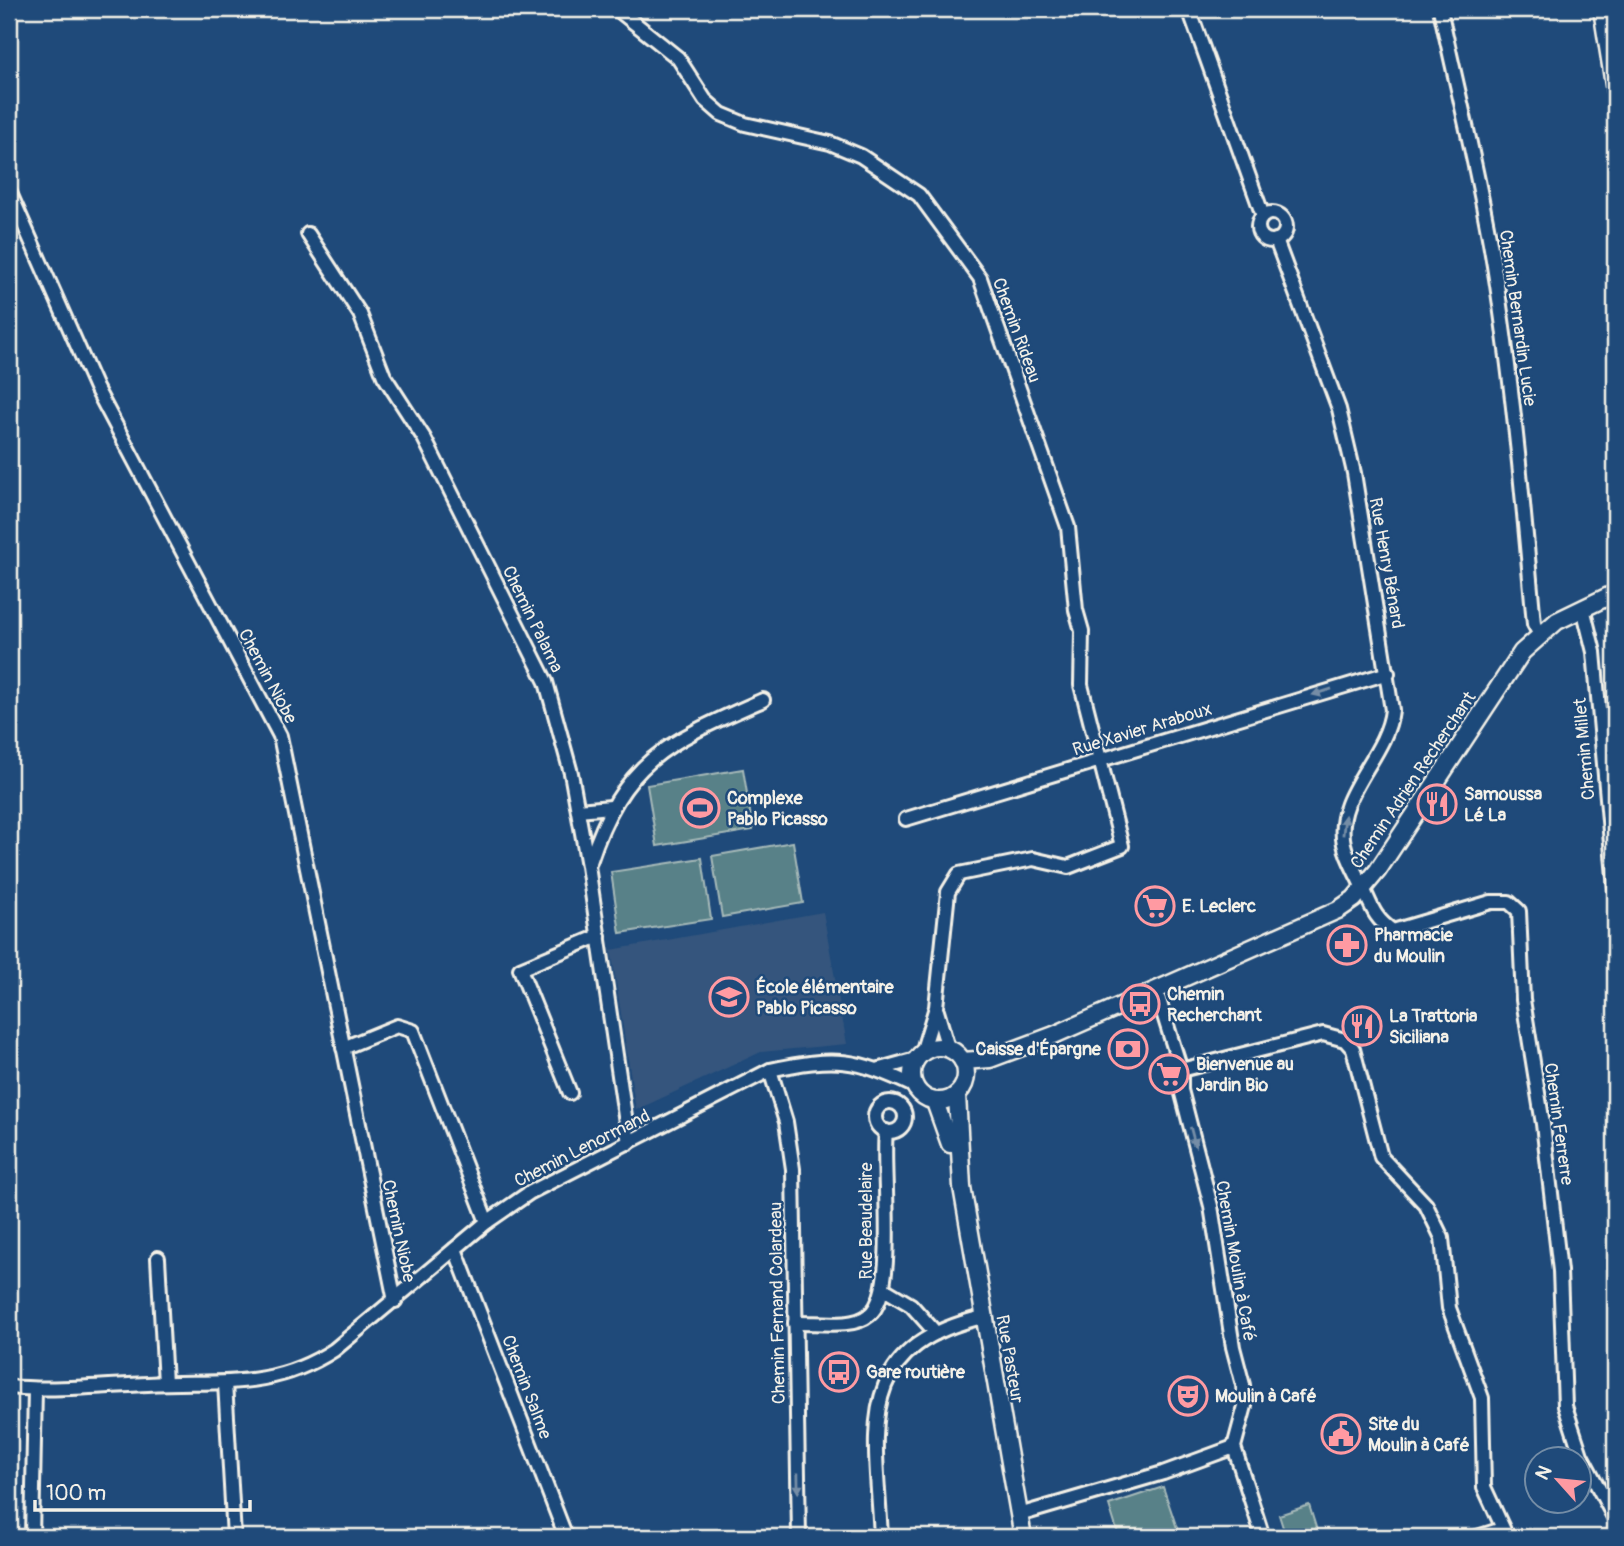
<svg xmlns="http://www.w3.org/2000/svg" width="1624" height="1546" font-family="Pangolin,sans-serif">
	<style>
		.built { fill: #34557d }
		.green { fill: #588188; stroke: #a6b9b8; stroke-width: 2 }
		.lines { fill: none; stroke-linecap: round; stroke-linejoin: round }
		.street-casing { stroke: #f4f1e8; stroke-width: 18 }
		.secondary-casing { stroke: #f4f1e8; stroke-width: 21 }
		.street { stroke: #1f4a7a; stroke-width: 12 }
		.secondary { stroke: #1f4a7a; stroke-width: 16 }
		.oneway { fill: #748da6 }
		.labels { text-anchor: middle; stroke-width: 5; stroke-linejoin: round; paint-order: stroke }
		.street-label { font-size: 18px; fill: #f4f1e8; stroke: #1f4a7a }
		.poi-label { font-size: 18px; font-weight: bold; fill: #f4f1e8; stroke: #1f4a7a; text-anchor: start }
	</style>
	<rect width="100%" height="100%" fill="#1f4a7a"/>
	<filter id="ink" filterUnits="userSpaceOnUse"><feTurbulence type="fractalNoise" baseFrequency=".0143" numOctaves="2"/><feDisplacementMap in="SourceGraphic" scale="14" xChannelSelector="R" yChannelSelector="G"/><feConvolveMatrix kernelMatrix="1 2 1 2 8 2 1 2 1" color-interpolation-filters="sRGB"/></filter>
	<g filter="url(#ink)">
		<path class="built" d="M823,912L847,1044L761,1052L636,1110L611,950Z"/>
		<g class="green">
			<path d="M743,769L753,830L657,846L647,785Z"/>
			<path d="M793,842L803,903L722,917L712,856Z"/>
			<path d="M702,858L711,919L620,933L611,872Z"/>
			<path d="M1163,1487L1180,1537H1119L1109,1505Z"/>
			<path d="M1309,1505L1319,1537H1286L1279,1515Z"/>
		</g>
		<g class="lines">
			<g class="street-casing">
				<g id="street">
					<path d="M617,9L678,58L705,100L721,114L745,124L830,143L861,156L919,195L980,278L1068,527L1076,610L1082,631L1081,685L1122,846L1068,867L1033,859L959,874L948,892L936,1007L922,1053"/>
					<path d="M1189,9L1263,216"/>
					<path d="M1440,9C1460,101 1483,192 1497,285C1514,398 1524,511 1534,624L1540,635"/>
					<path d="M9,191L96,388L280,736L395,1301"/>
					<circle cx="1272" cy="227" r="14"/>
					<path d="M308,234L360,314L384,376L424,438L546,682L571,773L588,866L629,1143"/>
					<path d="M1276,240L1339,409L1354,473L1392,710C1387,757 1333,795 1344,844C1347,858 1355,871 1361,884C1371,904 1373,918 1393,931L1491,902H1509L1519,911L1523,1000L1543,1124L1560,1271L1565,1406L1581,1455L1615,1519"/>
					<path d="M1583,608L1594,652L1615,888"/>
					<path d="M578,810L611,807"/>
					<path d="M906,819L1388,673"/>
					<path d="M590,862C624,759 668,742 763,700"/>
					<path d="M1156,990L1181,1070V1090L1211,1206L1233,1347L1243,1385L1245,1406L1234,1447L1263,1537"/>
					<path d="M937,1011L948,1048"/>
					<path d="M343,1048L397,1026L413,1031L487,1222"/>
					<path d="M880,1069L916,1059"/>
					<path d="M770,1070L786,1122L793,1169L799,1537"/>
					<path d="M1181,1070L1323,1034L1345,1040L1353,1049L1381,1157L1426,1205L1442,1238L1449,1308L1482,1398L1484,1487L1507,1537"/>
					<path d="M570,1093L520,969L599,936"/>
					<circle cx="890" cy="1117" r="15"/>
					<path d="M455,1249L566,1537"/>
					<path d="M158,1258L165,1383"/>
					<path d="M884,1289L911,1305L936,1333"/>
					<path d="M795,1323C816,1322 853,1329 869,1315C899,1292 881,1170 886,1131"/>
					<path d="M225,1383L234,1537"/>
					<path d="M9,1387C55,1391 102,1386 148,1384C219,1380 271,1391 334,1350L487,1222L529,1193L770,1070C835,1056 855,1058 914,1086"/>
					<path d="M1019,1515L1163,1473L1234,1447"/>
					<path d="M32,1537L35,1390"/>
					<path d="M881,1537C876,1432 851,1348 983,1317"/>
					<path d="M1477,1537L1502,1529"/>
				</g>
			</g>
			<g class="secondary-casing">
				<g id="secondary">
					<path d="M1602,9L1615,91"/>
					<circle cx="939" cy="1074" r="27"/>
					<path d="M963,1061L990,1059L1054,1035L1338,910L1354,899L1378,870L1522,652L1557,621L1615,593"/>
					<path d="M957,1095L962,1187L1023,1537"/>
					<path d="M935,1102L950,1144"/>
				</g>
			</g>
			<use href="#street" class="street"/>
			<use href="#secondary" class="secondary"/>
		</g>
		<defs><path id="oneway-solid" d="M-6-.8H1V-3.2L6.5 0L1 3.2V.8H-6Z" transform="scale(1.75)"/></defs>
		<g class="oneway">
			<use href="#oneway-solid" transform="translate(1322 692) rotate(163)"/>
			<use href="#oneway-solid" transform="translate(1344 825) rotate(-84)"/>
			<use href="#oneway-solid" transform="translate(1193 1137) rotate(75)"/>
			<use href="#oneway-solid" transform="translate(798 1483) rotate(89)"/>
		</g>
	</g>
	<defs>
		<g id="restaurant-ring" transform="scale(2.0125)"><circle r="9.5" fill="#1f4a7a" stroke="#ff9aa2" stroke-width="1.5"/><path d="M-5-6h1v4h1v-4h1v4h1v-4h1v5L-1.5 .5V6h-2V.5L-5-1ZM5-6V6H3V1.5H1.5Q1.5-4 5-6Z" fill="#ff9aa2"/></g>
		<g id="stadium-ring" transform="scale(2.0125)"><circle r="9.5" fill="#1f4a7a" stroke="#ff9aa2" stroke-width="1.5"/><path d="M0-5a6.5 5 0 1 0 0 10a6.5 5 0 1 0 0-10ZM-3.5-1.8h7v3.6h-7Z" fill="#ff9aa2"/></g>
		<g id="supermarket-ring" transform="scale(2.0125)"><circle r="9.5" fill="#1f4a7a" stroke="#ff9aa2" stroke-width="1.5"/><path d="M-6-5.5h2.5l.6 2H6L4.5 2H-2.5L-4.4-4H-6ZM-1.5 3.2a1.3 1.3 0 1 0 .1 0ZM3 3.2a1.3 1.3 0 1 0 .1 0Z" fill="#ff9aa2"/></g>
		<g id="pharmacy-ring" transform="scale(2.0125)"><circle r="9.5" fill="#1f4a7a" stroke="#ff9aa2" stroke-width="1.5"/><path d="M-2-6h4v4h4v4h-4v4h-4v-4h-4v-4h4Z" fill="#ff9aa2"/></g>
		<g id="school-ring" transform="scale(2.0125)"><circle r="9.5" fill="#1f4a7a" stroke="#ff9aa2" stroke-width="1.5"/><path d="M0-5L7-2L0 1L-7-2ZM-4 1L0 2.5L4 1V4Q0 6-4 4Z" fill="#ff9aa2"/></g>
		<g id="bus-ring" transform="scale(2.0125)"><circle r="9.5" fill="#1f4a7a" stroke="#ff9aa2" stroke-width="1.5"/><path d="M-5-6H5V4H4V6H2V4H-2V6H-4V4H-5ZM-3.5-4V0h7V-4ZM-3.5 1.2v1.5H-2V1.2ZM2 1.2v1.5H3.5V1.2Z" fill="#ff9aa2"/></g>
		<g id="bank-ring" transform="scale(2.0125)"><circle r="9.5" fill="#1f4a7a" stroke="#ff9aa2" stroke-width="1.5"/><path d="M-6-4H6V4H-6ZM0-2.3a2.3 2.3 0 1 0 0 4.6a2.3 2.3 0 1 0 0-4.6Z" fill="#ff9aa2"/></g>
		<g id="theatre-ring" transform="scale(2.0125)"><circle r="9.5" fill="#1f4a7a" stroke="#ff9aa2" stroke-width="1.5"/><path d="M-5-5.5Q0-4 5-5.5V0Q5 5 0 6Q-5 5-5 0ZM-3.3-2.5H-1v1.5H-3.3ZM1-2.5H3.3v1.5H1ZM-2.8 1Q0 5.5 2.8 1Z" fill="#ff9aa2"/></g>
		<g id="civic-ring" transform="scale(2.0125)"><circle r="9.5" fill="#1f4a7a" stroke="#ff9aa2" stroke-width="1.5"/><path d="M-.6-6.5H3V-4.5H.6V-3L4-1V1h2V6H-6V1h2V-1L-.6-3ZM-1.2 2.5V6h2.4V2.5Z" fill="#ff9aa2"/></g>
	</defs>
	<g fill-rule="evenodd">
		<use href="#restaurant-ring" x="1437" y="804"/>
		<use href="#stadium-ring" x="700" y="808"/>
		<use href="#supermarket-ring" x="1155" y="906"/>
		<use href="#pharmacy-ring" x="1347" y="945"/>
		<use href="#school-ring" x="729" y="997"/>
		<use href="#bus-ring" x="1140" y="1004"/>
		<use href="#restaurant-ring" x="1362" y="1026"/>
		<use href="#bank-ring" x="1128" y="1049"/>
		<use href="#supermarket-ring" x="1169" y="1074"/>
		<use href="#bus-ring" x="839" y="1372"/>
		<use href="#theatre-ring" x="1188" y="1396"/>
		<use href="#civic-ring" x="1341" y="1434"/>
	</g>
	<g class="labels">
		<g class="street-label">
			<text transform="translate(1518 318) rotate(82)" y="6">Chemin Bernardin Lucie</text>
			<text transform="translate(1017 330) rotate(70)" y="6">Chemin Rideau</text>
			<text transform="translate(1387 563) rotate(80)" y="6">Rue Henry Bénard</text>
			<text transform="translate(533 619) rotate(64)" y="6">Chemin Palama</text>
			<text transform="translate(268 676) rotate(62)" y="6">Chemin Niobe</text>
			<text transform="translate(1142 729) rotate(-17)" y="6">Rue Xavier Araboux</text>
			<text transform="translate(1584 749) rotate(-95)" y="6">Chemin Millet</text>
			<text transform="translate(1413 780) rotate(-56)" y="6">Chemin Adrien Recherchant</text>
			<text transform="translate(1559 1124) rotate(82)" y="6">Chemin Ferrerre</text>
			<text transform="translate(582 1148) rotate(-27)" y="6">Chemin Lenormand</text>
			<text transform="translate(866 1221) rotate(-90)" y="6">Rue Beaudelaire</text>
			<text transform="translate(399 1231) rotate(78)" y="6">Chemin Niobe</text>
			<text transform="translate(1236 1261) rotate(80)" y="6">Chemin Moulin à Café</text>
			<text transform="translate(777 1303) rotate(-91)" y="6">Chemin Fernand Colardeau</text>
			<text transform="translate(1010 1359) rotate(80)" y="6">Rue Pasteur</text>
			<text transform="translate(527 1387) rotate(69)" y="6">Chemin Salme</text>
		</g>
		<g class="poi-label">
			<text x="1464" y="800">Samoussa<tspan x="1464" dy="21">Lé La</tspan></text>
			<text x="727" y="804">Complexe<tspan x="727" dy="21">Pablo Picasso</tspan></text>
			<text x="1182" y="912">E. Leclerc</text>
			<text x="1374" y="941">Pharmacie<tspan x="1374" dy="21">du Moulin</tspan></text>
			<text x="756" y="993">École élémentaire<tspan x="756" dy="21">Pablo Picasso</tspan></text>
			<text x="1167" y="1000">Chemin<tspan x="1167" dy="21">Recherchant</tspan></text>
			<text x="1389" y="1022">La Trattoria<tspan x="1389" dy="21">Siciliana</tspan></text>
			<text x="1101" y="1055" text-anchor="end">Caisse d'Épargne</text>
			<text x="1196" y="1070">Bienvenue au<tspan x="1196" dy="21">Jardin Bio</tspan></text>
			<text x="866" y="1378">Gare routière</text>
			<text x="1215" y="1402">Moulin à Café</text>
			<text x="1368" y="1430">Site du<tspan x="1368" dy="21">Moulin à Café</tspan></text>
		</g>
	</g>
	<rect width="1624" height="1546" fill="none" stroke="#1f4a7a" stroke-width="35"/>
	<rect x="18" y="18" width="1589" height="1511" fill="none" stroke="#f4f1e8" stroke-width="2.5" filter="url(#ink)"/>
	<g transform="translate(1558 1480) rotate(297)"><circle r="33" fill="#1f4a7a" stroke="#748da6" stroke-width="2"/>
	<path d="M0-5L12 26L0 18L-12 26Z" fill="#ff9aa2"/>
	<text y="-10" font-size="19" font-weight="bold" text-anchor="middle" fill="#f4f1e8">N</text>
	</g>
	<path d="M35 1500v10h215v-10" fill="none" stroke="#f4f1e8" stroke-width="3.5"/>
	<text x="46" y="1500" font-size="21" fill="#f4f1e8" stroke="#1f4a7a" stroke-width="5" paint-order="stroke">100 m</text>
</svg>
